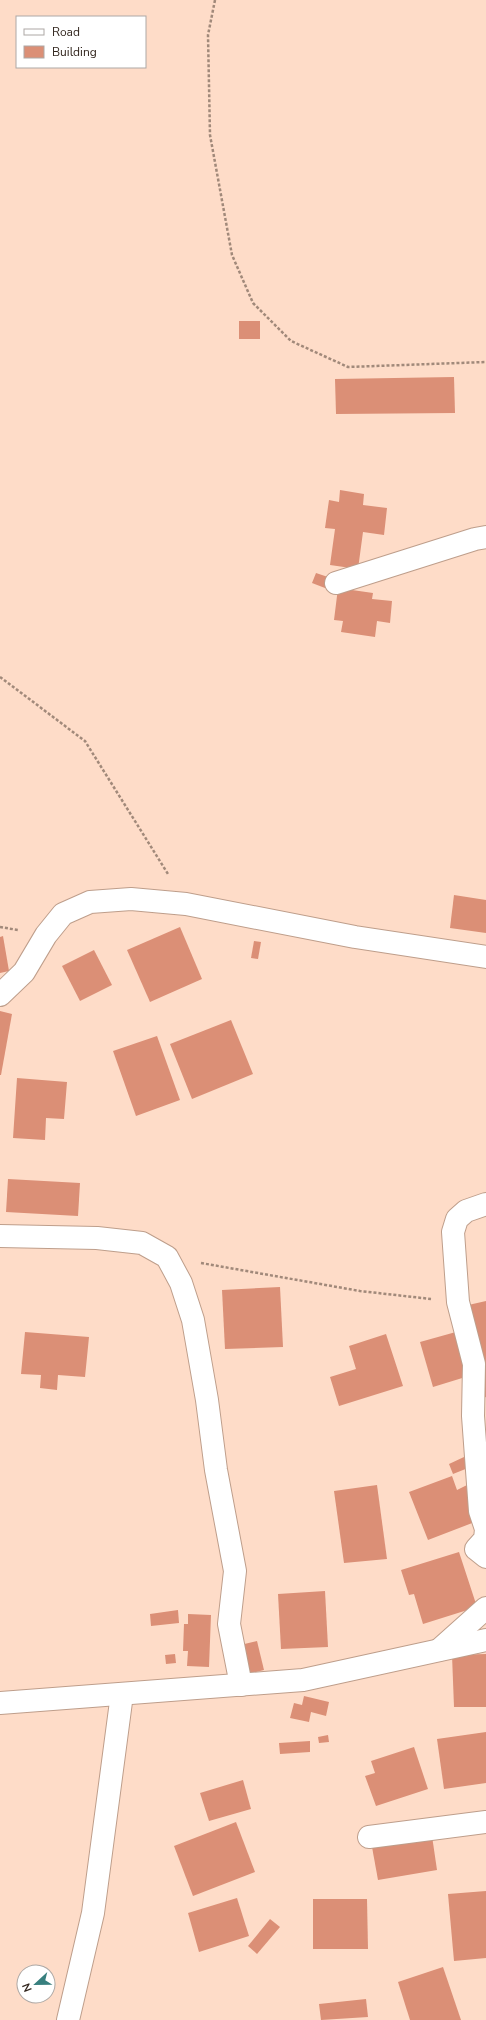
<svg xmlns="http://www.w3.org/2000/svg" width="486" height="2020" font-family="'Nunito Sans',sans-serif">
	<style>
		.building { fill: #db8f76 }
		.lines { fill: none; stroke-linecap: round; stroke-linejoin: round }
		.minor-casing { stroke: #be9e8b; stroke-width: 24 }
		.path { stroke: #a1897a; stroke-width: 2.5; stroke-dasharray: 3 2; stroke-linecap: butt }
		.minor { stroke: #fff; stroke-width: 22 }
	</style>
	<rect width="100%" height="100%" fill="#fedcc8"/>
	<g class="building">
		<rect x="239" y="321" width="21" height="18"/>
		<path d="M454,377L455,413L336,414L335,379Z"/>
		<path d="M340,490L364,494L363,505L387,508L384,535L363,532L358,569L330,565L335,529L325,528L329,500L339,502Z"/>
		<path d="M316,573L328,577L325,588L312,583Z"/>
		<path d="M338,588L373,593L372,599L392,601L390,623L377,621L375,637L341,632L343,621L334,620Z"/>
		<path d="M454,895L486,900V933L450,928Z"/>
		<path d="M180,927L202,979L150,1002L127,950Z"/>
		<path d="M3,936L9,971L0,973V937Z"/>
		<path d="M254,941L261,942L258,959L251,958Z"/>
		<path d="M94,950L112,985L80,1001L62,966Z"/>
		<path d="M0,1011L12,1014L1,1075H0Z"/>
		<path d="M231,1020L253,1074L192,1099L170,1044Z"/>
		<path d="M157,1036L180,1100L136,1116L113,1051Z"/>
		<path d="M17,1078L67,1082L64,1119L46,1118L45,1140L13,1138Z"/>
		<path d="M8,1179L80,1183L78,1216L6,1212Z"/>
		<path d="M280,1287L283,1347L225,1349L222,1290Z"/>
		<path d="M486,1301V1397L483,1398L464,1306Z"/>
		<path d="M463,1330L472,1375L433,1387L420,1342Z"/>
		<path d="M25,1332L89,1337L85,1377L58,1375L57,1390L40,1388L41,1375L21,1374Z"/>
		<path d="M386,1334L403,1386L339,1406L330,1377L356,1369L349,1346Z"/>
		<path d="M464,1457L468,1468L453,1474L449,1464Z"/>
		<path d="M452,1476L457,1490L467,1485L480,1520L428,1540L409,1492Z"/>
		<path d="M377,1485L387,1559L344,1563L334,1491Z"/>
		<path d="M459,1552L477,1607L423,1624L414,1594L409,1595L401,1570Z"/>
		<path d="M325,1591L328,1647L281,1649L278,1594Z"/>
		<path d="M178,1610L179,1623L151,1626L150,1614Z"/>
		<path d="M188,1614L211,1615L209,1667L187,1666L188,1651H183L184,1624H188Z"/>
		<path d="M257,1641L264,1670L244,1675L236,1646Z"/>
		<path d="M175,1654L176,1663L166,1664L165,1655Z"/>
		<path d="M486,1654V1707H454L452,1655Z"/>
		<path d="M304,1696L329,1702L326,1716L311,1712L309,1722L290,1718L294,1703L302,1705Z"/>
		<path d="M486,1732V1783L444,1789L437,1739Z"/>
		<path d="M328,1735L329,1742L319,1743L318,1737Z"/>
		<path d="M310,1741V1752L280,1754L279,1743Z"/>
		<path d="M414,1747L428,1789L376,1806L365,1776L375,1773L371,1761Z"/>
		<path d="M243,1780L251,1809L209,1821L200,1793Z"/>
		<path d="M236,1822L255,1872L193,1896L174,1846Z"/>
		<path d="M432,1836L437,1870L378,1880L372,1847Z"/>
		<path d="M486,1891V1958L454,1961L448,1894Z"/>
		<path d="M237,1898L249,1936L199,1952L188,1913Z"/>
		<path d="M313,1899H367L368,1949H313Z"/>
		<path d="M270,1919L280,1927L257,1954L248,1946Z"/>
		<path d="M443,1967L461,2020H410L398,1982Z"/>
		<path d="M366,1999L368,2017L321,2020L319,2004Z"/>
	</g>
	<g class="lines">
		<g class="minor-casing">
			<g id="minor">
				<path d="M336,583L475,539L486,537"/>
				<path d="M0,995L24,972L46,935L63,914L90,902L131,899L186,904L355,937L486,957"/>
				<path d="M486,1204L466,1211L457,1219L453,1232L458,1302L474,1364L473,1416L480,1511L486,1529L485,1539L476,1549L486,1557"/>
				<path d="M0,1236L97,1238L142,1243L167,1257L181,1283L193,1320L207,1400L216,1470L235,1571L229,1624L241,1685"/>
				<path d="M439,1650L486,1608"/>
				<path d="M0,1703L303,1680L486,1640"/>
				<path d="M369,1837L486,1822"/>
				<path d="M68,2020L93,1913L122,1694"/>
			</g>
		</g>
		<g class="path">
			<path d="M215,0L208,35L210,135L232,255L253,303L291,341L348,367L486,362"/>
			<path d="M0,677L85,741L168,874"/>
			<path d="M0,927L18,930"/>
			<path d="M201,1263L360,1291L431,1299"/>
		</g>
		<use href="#minor" class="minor"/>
	</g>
	<rect x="16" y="16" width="130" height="52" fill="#ffffff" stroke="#ada8a5"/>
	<rect x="24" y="29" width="20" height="6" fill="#ffffff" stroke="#ada8a5"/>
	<text x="52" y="36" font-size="12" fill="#31251d">Road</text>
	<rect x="24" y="46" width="20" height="12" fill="#db8f76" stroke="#ada8a5"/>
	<text x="52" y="56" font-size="12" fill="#31251d">Building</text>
	<g transform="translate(36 1984) rotate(248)"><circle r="19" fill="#ffffff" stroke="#ada8a5"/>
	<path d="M0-3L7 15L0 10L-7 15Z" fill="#377f7e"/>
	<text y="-6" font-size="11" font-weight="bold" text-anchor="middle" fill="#31251d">N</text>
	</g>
</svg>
